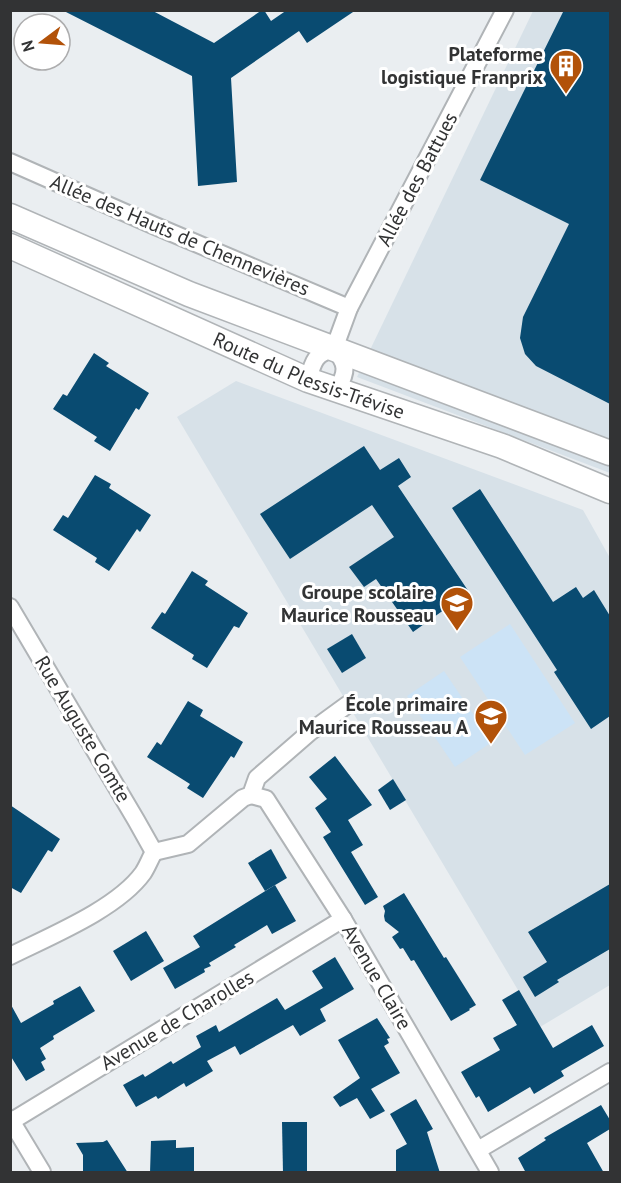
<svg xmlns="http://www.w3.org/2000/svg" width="621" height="1183" font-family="'PT Sans',sans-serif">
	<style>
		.built { fill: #d7e1e8 }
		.green { fill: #cce3f6 }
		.building { fill: #094b71 }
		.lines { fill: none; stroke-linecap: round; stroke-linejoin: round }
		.minor-casing { stroke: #b0b4b7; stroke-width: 20 }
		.secondary-casing { stroke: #b0b4b7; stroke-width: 27 }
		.minor { stroke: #fff; stroke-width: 16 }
		.secondary { stroke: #fff; stroke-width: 24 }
		.labels { text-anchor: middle; stroke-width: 6; stroke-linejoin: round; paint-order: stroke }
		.poi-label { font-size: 20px; font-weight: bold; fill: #323334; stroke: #fff; text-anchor: end }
		.street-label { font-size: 20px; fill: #323334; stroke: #fff }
	</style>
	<rect width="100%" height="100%" fill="#eaeef1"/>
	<g class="built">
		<path d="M533,11H610V473L357,377Z"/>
		<path d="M236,381L583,510L610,558V985L540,1027L177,417Z"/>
	</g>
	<g class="green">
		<path d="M510,624L575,723L525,755L460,657Z"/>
		<path d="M444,671L492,742L455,767L407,696Z"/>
	</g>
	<g class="building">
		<path d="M62,10H151L214,43L262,10H264L271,21L287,10H356L307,43L299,31L231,78L237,182L198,186L192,76Z"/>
		<path d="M564,10H610V404L536,366L525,354L520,338L523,317L569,224L480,180Z"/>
		<path d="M94,353L109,363L106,366L149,393L139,410L136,408L110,451L94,441L97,437L53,409L63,394L67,396Z"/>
		<path d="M364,446L380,470L399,458L411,477L398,486L469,592L413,632L376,579L364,587L349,567L394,537L372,505L290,559L260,514Z"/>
		<path d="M95,475L111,484L109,488L151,515L140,532L137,529L109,571L95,562L97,558L53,530L63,515L68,518Z"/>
		<path d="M480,489L553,602L576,587L583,598L594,590L610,616V716L591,729L554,672L557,670L452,508Z"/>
		<path d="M192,571L208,581L205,585L248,613L239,628L234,626L207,668L192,659L194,655L151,628L162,612L165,614Z"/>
		<path d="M352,634L366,658L342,673L327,649Z"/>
		<path d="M188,701L203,710L200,716L243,742L234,758L231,756L203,798L187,788L190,784L147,757L157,742L161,745Z"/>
		<path d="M335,756L372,805L348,820L363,845L351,852L378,897L365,905L323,837L331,832L315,808L327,799L309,777Z"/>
		<path d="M393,779L406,800L390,810L378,790Z"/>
		<path d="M10,805L60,839L52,852L48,850L21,893L10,887Z"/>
		<path d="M271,849L287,878L265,891L248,863Z"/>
		<path d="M610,884V949L557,980L559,982L535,997L523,977L547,962L528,932Z"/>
		<path d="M275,885L296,921L272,934L267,925L234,945L236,947L209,963L211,966L204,969L205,972L175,989L163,968L200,947L193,936Z"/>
		<path d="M404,893L444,958L446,957L476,1005L469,1009L470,1010L451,1021L414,960L411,961L403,948L400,949L392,937L399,932L385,921L384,916L385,911L383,906Z"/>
		<path d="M146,931L164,961L131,981L113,951Z"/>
		<path d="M335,957L354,989L320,1009L326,1021L300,1036L293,1025L240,1055L235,1046L207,1061L213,1071L186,1087L184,1083L158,1099L156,1096L136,1107L123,1085L143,1074L145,1077L171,1061L173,1064L201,1047L196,1036L216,1025L219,1032L277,998L285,1010L323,988L312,971Z"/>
		<path d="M80,986L95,1011L53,1036L54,1039L40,1048L46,1059L41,1062L45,1070L26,1081L10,1055V1003L21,1023L54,1004L53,1001Z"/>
		<path d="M519,990L553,1048L592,1025L604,1046L561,1071L564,1076L534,1094L530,1087L488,1112L479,1096L476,1098L461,1072L500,1050L493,1038L517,1025L502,1000Z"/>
		<path d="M377,1018L390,1038L387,1039L389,1043L384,1046L400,1073L371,1089L385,1111L370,1119L357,1098L340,1107L333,1097L360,1078L338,1040Z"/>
		<path d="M416,1099L433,1129L427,1132L440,1173H396V1150L407,1144L390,1114Z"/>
		<path d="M601,1105L610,1120V1129L587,1143L604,1173H526L518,1158L546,1140L544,1138Z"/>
		<path d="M282,1122H307V1173H283Z"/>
		<path d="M107,1140L128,1173H83V1155L76,1143L103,1142Z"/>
		<path d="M176,1140V1148L194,1147V1173H150L151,1141Z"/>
	</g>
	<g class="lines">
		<g class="minor-casing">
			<g id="minor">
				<path d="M10,162L153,225L349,308"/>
				<path d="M334,349L349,308L505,10"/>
				<path d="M334,349C348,364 347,372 337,390"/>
				<path d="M308,380C313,362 315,353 334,349"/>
				<path d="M10,607L136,820L154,852"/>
				<path d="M251,795L266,799L343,919L490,1172"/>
				<path d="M154,852L188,844L243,798L251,795L257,778L310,732L347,705"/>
				<path d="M10,956C50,936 117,909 143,873C147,867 150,859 154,852"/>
				<path d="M10,1119L42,1172"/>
				<path d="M12,1121L343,919"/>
				<path d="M478,1150L610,1072"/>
			</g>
		</g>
		<g class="secondary-casing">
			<g id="secondary">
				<path d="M10,216L189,294L610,453"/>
				<path id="s1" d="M10,246L308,380L502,446L610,491"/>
			</g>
		</g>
		<use href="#minor" class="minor"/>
		<use href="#secondary" class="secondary"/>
	</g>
	<defs>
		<g id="building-pin" transform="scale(1.725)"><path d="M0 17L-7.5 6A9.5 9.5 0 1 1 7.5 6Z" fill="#b25209" stroke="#fff"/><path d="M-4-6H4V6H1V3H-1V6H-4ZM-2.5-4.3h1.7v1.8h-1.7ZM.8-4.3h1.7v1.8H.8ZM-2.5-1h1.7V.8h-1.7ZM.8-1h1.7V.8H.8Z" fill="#fff"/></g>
		<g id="school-pin" transform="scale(1.725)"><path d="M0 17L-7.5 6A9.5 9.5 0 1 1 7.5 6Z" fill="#b25209" stroke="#fff"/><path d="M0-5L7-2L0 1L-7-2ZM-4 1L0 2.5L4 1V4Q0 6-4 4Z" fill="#fff"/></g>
	</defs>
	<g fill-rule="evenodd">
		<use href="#building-pin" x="566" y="66"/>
		<use href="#school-pin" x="457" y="603"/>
		<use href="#school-pin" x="491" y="716"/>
	</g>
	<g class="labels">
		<g class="poi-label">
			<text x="543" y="61">Plateforme<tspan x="543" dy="23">logistique Franprix</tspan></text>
			<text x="434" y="599">Groupe scolaire<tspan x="434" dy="23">Maurice Rousseau</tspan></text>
			<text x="468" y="711">École primaire<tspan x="468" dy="23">Maurice Rousseau A</tspan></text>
		</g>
		<g class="street-label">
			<text transform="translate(417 179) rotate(-62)" y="7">Allée des Battues</text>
			<text transform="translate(180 235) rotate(23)" y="7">Allée des Hauts de Chennevières</text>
			<text dy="7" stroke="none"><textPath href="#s1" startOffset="326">Route du Plessis-Trévise</textPath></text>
			<text transform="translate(83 729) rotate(59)" y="7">Rue Auguste Comte</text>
			<text transform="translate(377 977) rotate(60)" y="7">Avenue Claire</text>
			<text transform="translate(177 1020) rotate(-31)" y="7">Avenue de Charolles</text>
		</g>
	</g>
	<rect width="621" height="1183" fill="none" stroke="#323334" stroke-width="24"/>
	<g transform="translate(42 42) rotate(254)"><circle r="28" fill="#ffffff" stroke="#adadae" stroke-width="1.5"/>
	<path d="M0-4.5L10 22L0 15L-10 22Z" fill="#b25209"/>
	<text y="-9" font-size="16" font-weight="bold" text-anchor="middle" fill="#323334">N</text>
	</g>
</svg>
